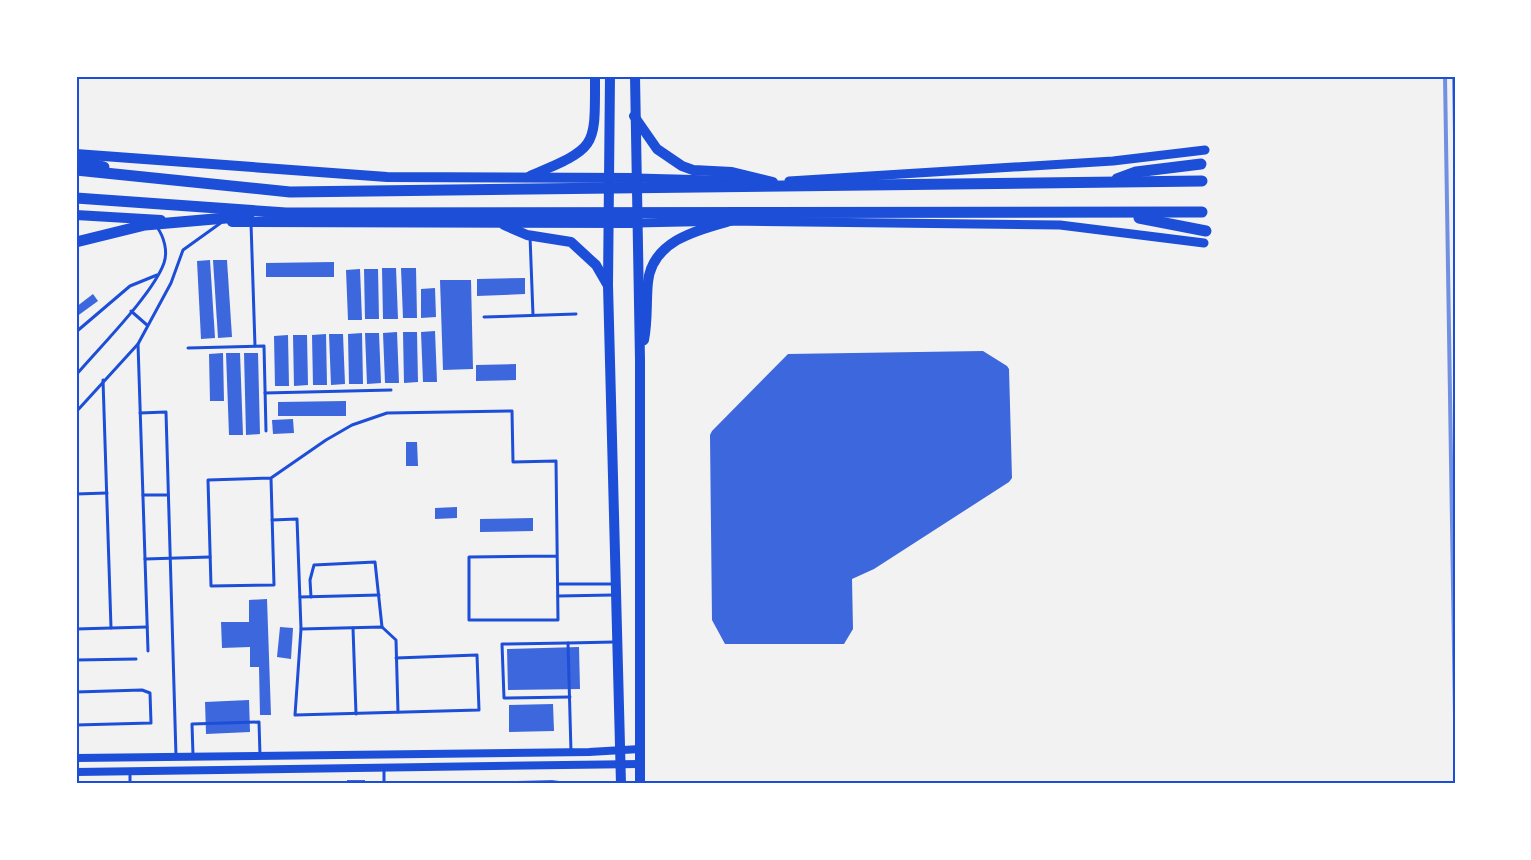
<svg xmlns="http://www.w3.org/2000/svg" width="1531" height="860" font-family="'PT Sans Narrow',sans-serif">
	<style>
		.building { fill: #3d67dc }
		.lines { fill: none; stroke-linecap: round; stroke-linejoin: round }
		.service { stroke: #1d4ed8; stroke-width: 3 }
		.tertiary { stroke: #1d4ed8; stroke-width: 8 }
		.secondary { stroke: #1d4ed8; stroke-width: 9 }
		.primary { stroke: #1d4ed8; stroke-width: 10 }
		.trunk { stroke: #1d4ed8; stroke-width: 11 }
		.rail { stroke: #7290e2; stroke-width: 4 }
		.neatline { fill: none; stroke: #1d4ed8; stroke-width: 2 }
	</style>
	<rect width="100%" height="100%" fill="#f2f2f2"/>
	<g class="building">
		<path d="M210,260L215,338L201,339L197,261Z"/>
		<path d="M213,260H227L232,337L218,338Z"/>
		<path d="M334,262V277H266V263Z"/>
		<path d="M382,268H396L398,319H383Z"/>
		<path d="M401,268H416L417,318H403Z"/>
		<path d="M360,269L362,320H348L346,270Z"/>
		<path d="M364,269H378L379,319H365Z"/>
		<path d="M525,278V294L477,296V279Z"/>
		<path d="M440,280H471L473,369L443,370Z"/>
		<path d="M435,288L436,317L421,318V289Z"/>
		<path d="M93,294L98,301L76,317V307Z"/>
		<path d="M435,331L437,382H423L421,332Z"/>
		<path d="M397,332L399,383H385L383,333Z"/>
		<path d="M403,332H417L418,382L404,383Z"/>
		<path d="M362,333L363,384H349L348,334Z"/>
		<path d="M365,333H379L381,383L367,384Z"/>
		<path d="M326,334L327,385H313L312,335Z"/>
		<path d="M329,334H343L345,384L331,385Z"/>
		<path d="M288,335L289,386H275L274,336Z"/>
		<path d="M293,335H307L308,385L294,386Z"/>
		<path d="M983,351L1007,366L1009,369L1012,478L1009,482L874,569L852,579L853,629L844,644H725L712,620L710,435L712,431L788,354Z"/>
		<path d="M223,353L224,401H210L209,354Z"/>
		<path d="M226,353H240L243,435H229Z"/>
		<path d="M244,353H258L260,434L246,435Z"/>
		<path d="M516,364V380L476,381V365Z"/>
		<path d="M346,401V416H278V402Z"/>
		<path d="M293,419L294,433L273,434L272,420Z"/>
		<path d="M406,442H417L418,466H406Z"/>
		<path d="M457,507V518L435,519V508Z"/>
		<path d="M533,518V531L480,532V519Z"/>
		<path d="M267,599L271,715H260L259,667H250V647L222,648L221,622H249V600Z"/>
		<path d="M280,627L293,628L291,659L277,657Z"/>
		<path d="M579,647L580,689L508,690L507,649Z"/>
		<path d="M249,700L250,732L206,734L205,702Z"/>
		<path d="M553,704L554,731L509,732V705Z"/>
		<rect x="347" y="780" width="18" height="4"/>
		<path d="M552,780L574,783L486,784V782Z"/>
	</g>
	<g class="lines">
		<g class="service">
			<path d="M251,223L255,346"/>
			<path d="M530,236L533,315"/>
			<path d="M131,311L147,325"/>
			<path d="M484,317L576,314"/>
			<path d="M76,332L130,286L157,275"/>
			<path d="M138,344L148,651"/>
			<path d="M188,348L264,346L266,431"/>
			<path d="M76,375C99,348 153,294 164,263C168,251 164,237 157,227"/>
			<path d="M103,380L111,628"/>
			<path d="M265,393L391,390"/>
			<path d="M76,412L138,344L171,283L183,250L222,222"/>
			<path d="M140,413L166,412L176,756"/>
			<path d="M271,478L274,585L211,586L208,480L271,478L326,440L352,425L387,413L512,411L513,462L556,461L558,620H469V557L557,556"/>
			<path d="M76,494L107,493"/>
			<path d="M143,495H168"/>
			<path d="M272,520L297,519L301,629L382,627L396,640L398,712"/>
			<path d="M145,559L210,557"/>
			<path d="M558,584H615"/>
			<path d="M558,596L613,595"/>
			<path d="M300,597L379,595"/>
			<path d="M311,597L310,580L314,565L375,562L382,627"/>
			<path d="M353,628L356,714"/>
			<path d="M76,629L147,627"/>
			<path d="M301,629L295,715L479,710L477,655L396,658"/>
			<path d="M568,643L502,644L504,698L570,697"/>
			<path d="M76,660L136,659"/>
			<path d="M76,692L142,690L150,693L151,723L76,725"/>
			<path d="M571,752L568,643L614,642"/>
			<path d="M193,755L192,724L259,722L260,755"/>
			<path d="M384,768V784"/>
			<path d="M130,771V784"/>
		</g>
		<g class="tertiary">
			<path d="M76,758L589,752L640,749"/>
			<path d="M76,772L640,764"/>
		</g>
		<g class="secondary">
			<path d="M636,178L753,181"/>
			<path d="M789,181L1113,161L1205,150"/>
			<path d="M636,223L730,221L1060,225L1204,243"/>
		</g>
		<g class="primary">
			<path d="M610,76L608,285L621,784"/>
			<path d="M635,76L640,360V784"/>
			<path d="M634,116L657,149L682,166L693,170L732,172L773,182"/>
			<path d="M76,154L387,177L636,178"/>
			<path d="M530,176C598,147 595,149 595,76"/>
			<path d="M76,215L161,220"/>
			<path d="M232,222L636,223"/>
			<path d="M504,225L527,235L571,242L596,265L607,284"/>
			<path d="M644,340C648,320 646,301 648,282C652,241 697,230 730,221"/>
		</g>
		<g class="trunk">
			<path d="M76,160L104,167"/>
			<path d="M76,170L290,192L1202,181"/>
			<path d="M1117,179L1136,172L1201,164"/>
			<path d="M76,198L286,213L1202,212"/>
			<path d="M1139,218L1206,231"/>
			<path d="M76,242L145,225L249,216"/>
		</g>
		<g class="rail">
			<path d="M1445,76L1455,715"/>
			<path d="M1454,76L1455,136"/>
		</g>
	</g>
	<rect width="1531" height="860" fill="none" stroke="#ffffff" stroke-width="155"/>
	<rect x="78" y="78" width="1376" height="704" class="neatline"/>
</svg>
